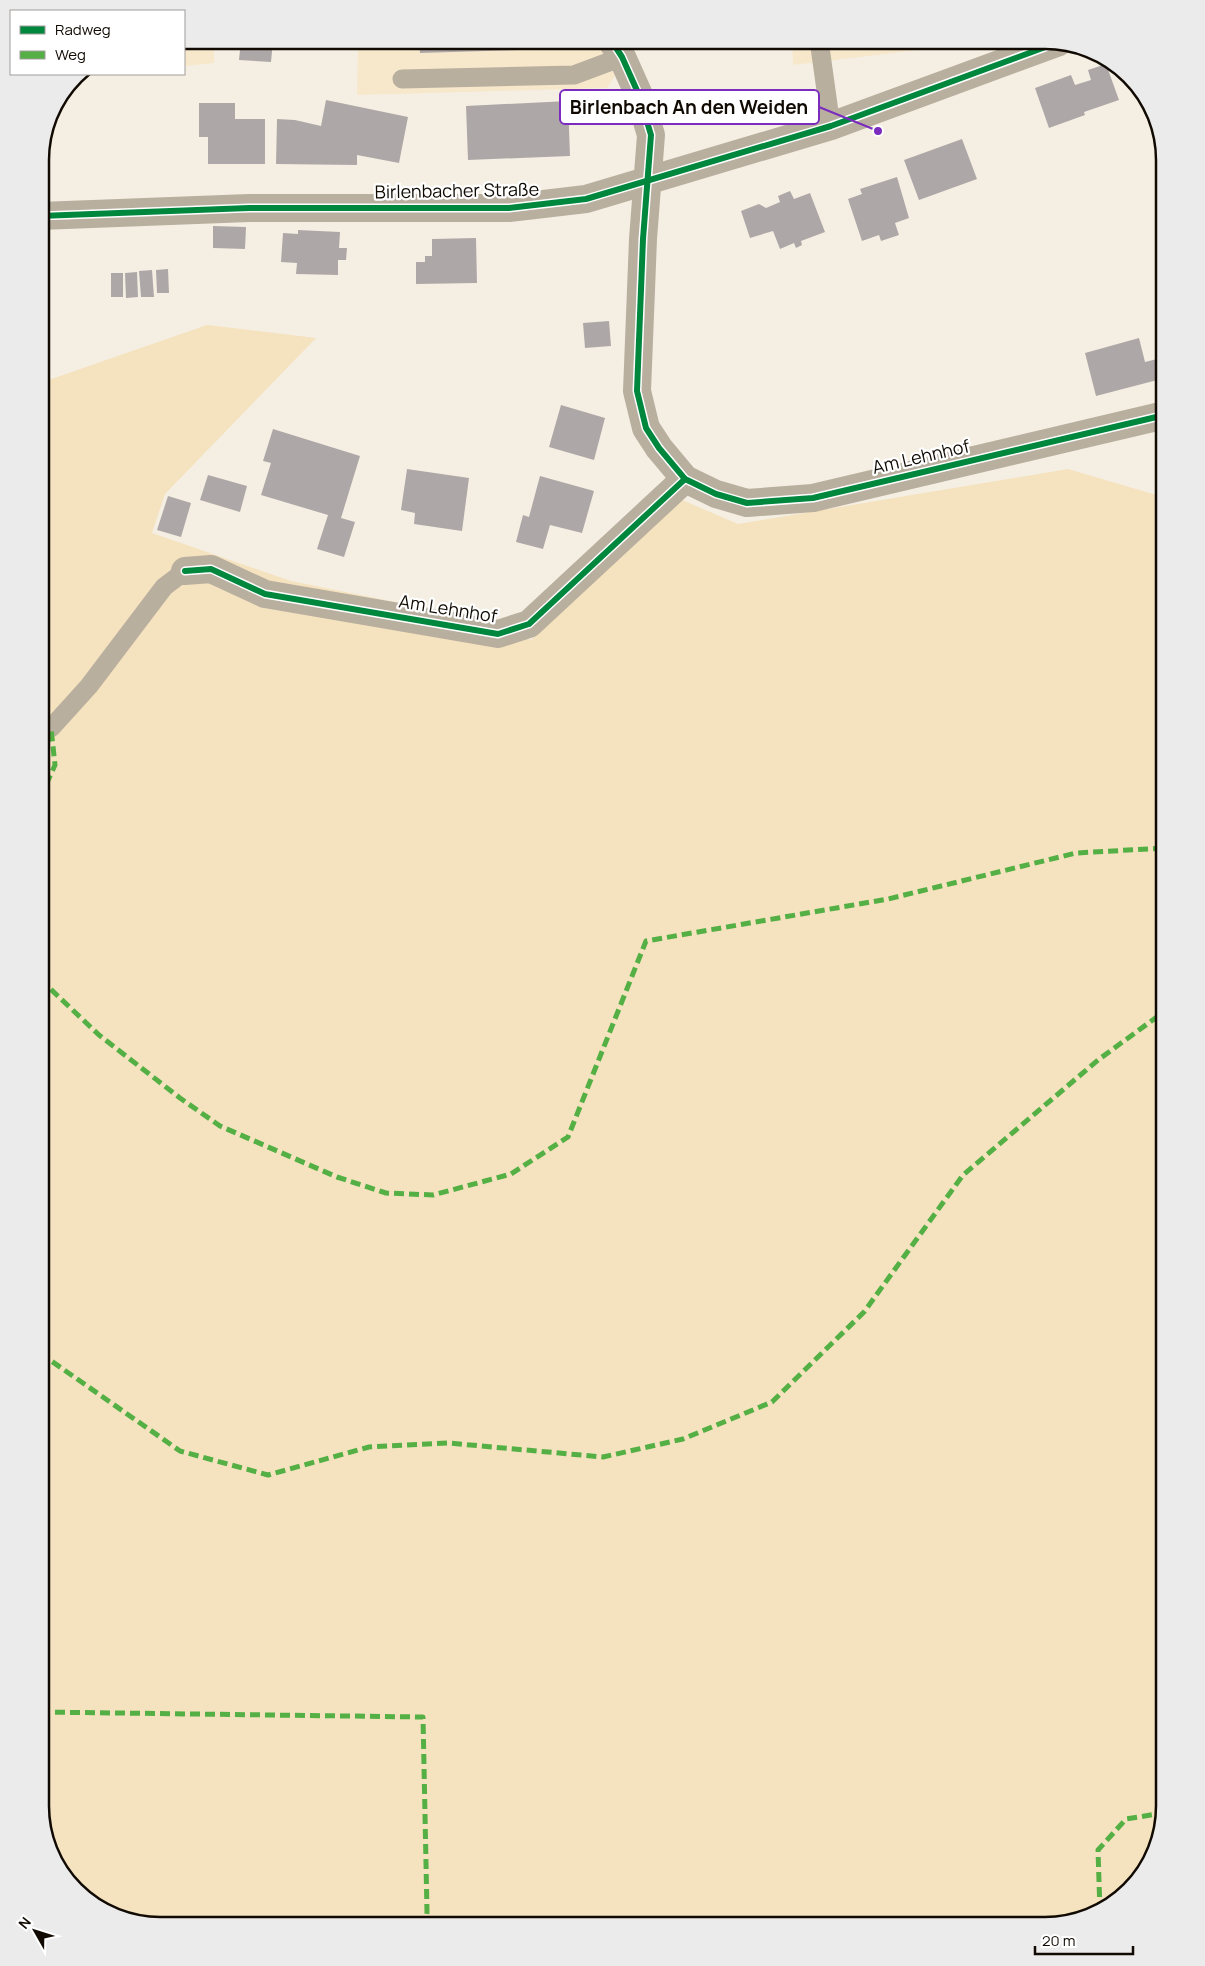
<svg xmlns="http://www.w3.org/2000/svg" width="1205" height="1966" font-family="Manrope,sans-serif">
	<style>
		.built { fill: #f7e8cc }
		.green { fill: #f5e2bf }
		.building { fill: #aea7a7 }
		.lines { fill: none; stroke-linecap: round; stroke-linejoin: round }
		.lane { stroke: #b9af9f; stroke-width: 19 }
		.street { stroke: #b9af9f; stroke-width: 28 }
		.quiet { stroke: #54b044; stroke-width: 5; stroke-dasharray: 10 5; stroke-linecap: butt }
		.cycleway-casing { stroke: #fff; stroke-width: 9 }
		.cycleway { stroke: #00873e; stroke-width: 6 }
		.labels { text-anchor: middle; stroke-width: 4.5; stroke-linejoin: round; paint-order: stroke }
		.street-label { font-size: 18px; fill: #100a02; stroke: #fff }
		.rim { fill: none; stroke: #100a02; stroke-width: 2.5 }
		.leader { fill: none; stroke: #7b2cbf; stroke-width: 2 }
		.callout-dot { fill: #7b2cbf; stroke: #fff; stroke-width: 2 }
		.callout { fill: #fff; stroke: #7b2cbf; stroke-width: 2 }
		.callout-label { font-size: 19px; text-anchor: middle; font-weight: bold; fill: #100a02 }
	</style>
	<rect width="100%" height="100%" fill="#f5efe3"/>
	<g class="built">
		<path d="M184,40H214V63L184,66Z"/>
		<path d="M358,40H638L607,88L357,95Z"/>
		<path d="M792,40H1002L793,65Z"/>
	</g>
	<path class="green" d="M207,325L316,338L165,494L152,533L291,581L459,615L531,640L659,490L738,524L1068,469L1153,494L1165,493V1807L1149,1866L1099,1914L1045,1926H152L93,1906L52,1860L40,1806V383Z"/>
	<g class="building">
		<path d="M241,40H273L271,62L239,60Z"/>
		<path d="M419,40H518L519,50L420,53Z"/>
		<path d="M1106,64L1119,100L1084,112L1085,115L1049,128L1035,88L1071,75L1075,85L1091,80L1088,70Z"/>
		<path d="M326,100L408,117L399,163L357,155V165L276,164L277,119L295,120L321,126Z"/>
		<path d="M568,101L570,156L468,160L466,106Z"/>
		<path d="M199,103H235V119H265V164H208V137H199Z"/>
		<path d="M962,139L977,179L919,200L904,160Z"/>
		<path d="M897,177L909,218L895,223L899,235L881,241L879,235L862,241L848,199L862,194L860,189Z"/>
		<path d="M790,191L794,199L810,193L825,232L801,241L802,245L796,248L794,243L780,249L773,231L750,238L741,211L759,204L766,208L780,202L778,196Z"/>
		<path d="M213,226L246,227L245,249L213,248Z"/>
		<path d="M298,230L340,232L339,248H347L346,260H338V275L296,274L297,263L281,262L283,233L298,234Z"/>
		<path d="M476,238L477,283L416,284V262H425V256H432V239Z"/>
		<path d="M168,269L169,293H157L156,270Z"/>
		<path d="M152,270L154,297H141L139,271Z"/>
		<path d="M137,272L138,297L126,298L125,273Z"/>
		<rect x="111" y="273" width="12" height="24"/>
		<path d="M609,321L611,346L585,348L583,323Z"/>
		<path d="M1139,338L1145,362L1165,357V378L1096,396L1085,353Z"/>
		<path d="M561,405L605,418L594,460L549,447Z"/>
		<path d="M273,429L360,456L341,518L355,522L344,557L317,549L328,515L261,495L271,463L263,461Z"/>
		<path d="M407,469L469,478L462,531L414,524L415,513L401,510Z"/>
		<path d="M208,475L247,486L240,512L200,500Z"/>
		<path d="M540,476L594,491L582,533L550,525L543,549L516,542L523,515L529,517Z"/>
		<path d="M168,496L191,503L181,537L157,530Z"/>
	</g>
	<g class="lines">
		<g class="lane">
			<path d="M819,40L831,126"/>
			<path d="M402,79L574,75L622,57"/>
			<path d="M51,728L89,686L164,587L185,571"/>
		</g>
		<g class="street">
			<path d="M611,40L622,57L639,95L651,135L643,239L637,391L646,428L659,448L685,479L716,494L747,503L813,498L1165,415"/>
			<path d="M40,216L249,208H509L586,199L831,126L1059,42"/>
			<path d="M185,571L211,569L265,594L498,634L529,624L685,479"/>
		</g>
		<g class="quiet">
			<path d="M40,723L51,728"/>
			<path d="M40,736L51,728"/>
			<path d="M40,798L55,765L51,728"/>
			<path d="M40,979L99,1035L180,1098L220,1126L337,1177L386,1193L433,1195L511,1174L568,1137L646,941L888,899L1076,853L1165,848"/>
			<path d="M40,1353L180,1451L268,1475L369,1447L448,1443L603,1457L683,1439L772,1402L864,1312L963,1175L1098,1060L1165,1011"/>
			<path d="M40,1712L423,1717L427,1912L425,1926"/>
			<path d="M1100,1912L1098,1850L1126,1819L1163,1813"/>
		</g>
		<g class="cycleway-casing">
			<g id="cycleway">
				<path d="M611,40L622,57L639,95L651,135L643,239L637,391L646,428L659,448L685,479L716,494L747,503L813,498L1165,415"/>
				<path d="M40,216L249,208H509L586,199L831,126L1059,42"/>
				<path d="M185,571L211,569L265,594L498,634L529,624L685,479"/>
			</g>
		</g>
		<use href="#cycleway" class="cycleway"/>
	</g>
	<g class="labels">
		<g class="street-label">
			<text transform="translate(457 191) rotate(-1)" y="6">Birlenbacher Straße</text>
			<text transform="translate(921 457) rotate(-13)" y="6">Am Lehnhof</text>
			<text transform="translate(448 609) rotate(9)" y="6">Am Lehnhof</text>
		</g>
	</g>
	<path d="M0 0H1205V1966H0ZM160 49H1045A111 111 0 0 1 1156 160V1806A111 111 0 0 1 1045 1917H160A111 111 0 0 1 49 1806V160A111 111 0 0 1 160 49Z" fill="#ecebeb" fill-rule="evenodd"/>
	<path class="rim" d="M160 49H1045A111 111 0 0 1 1156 160V1806A111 111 0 0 1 1045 1917H160A111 111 0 0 1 49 1806V160A111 111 0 0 1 160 49Z"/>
	<path class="leader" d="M878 131L819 107"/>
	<circle class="callout-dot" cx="878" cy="131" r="5"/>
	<rect class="callout" x="560" y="90" width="259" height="34" rx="5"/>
	<g class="callout-label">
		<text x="689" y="114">Birlenbach An den Weiden</text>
	</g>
	<rect x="10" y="10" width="175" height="65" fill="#ffffff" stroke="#9f9d9a"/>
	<rect x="20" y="26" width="25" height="8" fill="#00873e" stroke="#9f9d9a"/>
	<text x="55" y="35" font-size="15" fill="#100a02">Radweg</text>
	<rect x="20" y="51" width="25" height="8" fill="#54b044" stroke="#9f9d9a"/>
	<text x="55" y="60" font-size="15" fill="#100a02">Weg</text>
	<g transform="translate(35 1931) rotate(309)" stroke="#ffffff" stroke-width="4" paint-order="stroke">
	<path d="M0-4L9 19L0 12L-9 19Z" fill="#100a02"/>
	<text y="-8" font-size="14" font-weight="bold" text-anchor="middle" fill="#100a02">N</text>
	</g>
	<path d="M1035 1946v8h98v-8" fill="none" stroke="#100a02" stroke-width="2.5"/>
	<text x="1042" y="1946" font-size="15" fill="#100a02" stroke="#ffffff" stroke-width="4" paint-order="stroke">20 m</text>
</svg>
